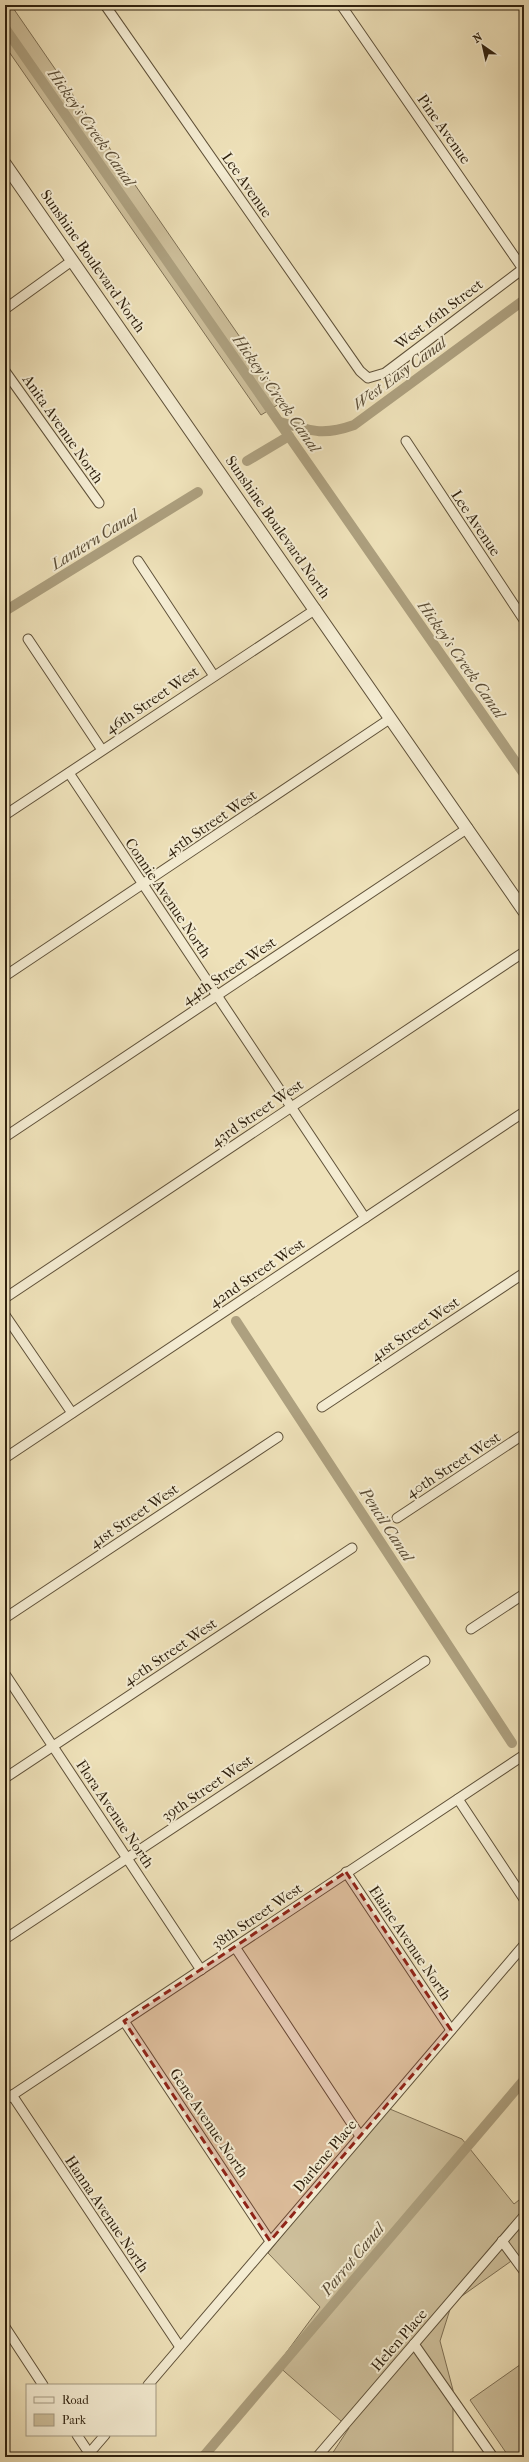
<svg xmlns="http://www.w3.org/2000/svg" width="529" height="2462" font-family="'IM FELL French Canon',serif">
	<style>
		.green { fill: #cec09c; stroke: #7e7055 }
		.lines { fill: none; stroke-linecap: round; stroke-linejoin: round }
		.canal { stroke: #ada07f; stroke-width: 10 }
		.minor-casing { stroke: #5f5139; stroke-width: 11 }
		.tertiary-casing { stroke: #5f5139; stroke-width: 14 }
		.minor { stroke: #f4ecd2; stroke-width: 9 }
		.tertiary { stroke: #f4ecd2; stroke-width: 12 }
		.marked { fill: #8f2418; fill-opacity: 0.2; stroke: #8f2418; stroke-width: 3; stroke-dasharray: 8 5; stroke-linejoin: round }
		.labels { text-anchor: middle; stroke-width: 4; stroke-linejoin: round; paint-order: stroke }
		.street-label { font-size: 15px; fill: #2f210e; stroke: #f4ecd2 }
		.water-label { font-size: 16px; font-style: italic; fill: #5b4d36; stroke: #f4ecd2 }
	</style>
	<rect width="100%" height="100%" fill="#eee1b9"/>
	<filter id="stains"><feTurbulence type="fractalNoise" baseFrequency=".005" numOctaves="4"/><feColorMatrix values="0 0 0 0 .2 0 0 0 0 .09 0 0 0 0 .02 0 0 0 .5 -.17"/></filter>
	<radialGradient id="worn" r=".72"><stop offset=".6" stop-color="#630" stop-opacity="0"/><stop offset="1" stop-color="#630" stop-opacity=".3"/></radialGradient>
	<g class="green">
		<path d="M5,5H11L284,401L261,415L5,46Z"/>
		<path d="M385,2107L462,2139L514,2204L524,2196V2252L452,2303L440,2341L453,2390V2452L446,2457H330L349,2428L277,2365L320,2307L268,2253Z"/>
		<path d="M524,2362V2457H509L470,2400Z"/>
	</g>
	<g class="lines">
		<g class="canal">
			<path d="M5,28L524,774"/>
			<path d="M280,422C311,431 323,436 354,425L524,300"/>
			<path d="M247,461L289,436"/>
			<path d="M5,611L198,492"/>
			<path d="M236,1321L512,1743"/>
			<path d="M203,2457L524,2080"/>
		</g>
		<g class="minor-casing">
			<g id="minor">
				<path d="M105,5L360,371L368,378L385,373L524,268"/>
				<path d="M341,5L523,269"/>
				<path d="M5,309L73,260"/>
				<path d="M5,371L99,503"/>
				<path d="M406,441L524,620"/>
				<path d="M138,561L214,676"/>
				<path d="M28,639L102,750"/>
				<path d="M69,773L365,1218"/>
				<path d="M5,815L316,609"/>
				<path d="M5,976L391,718"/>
				<path d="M5,1137L468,828"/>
				<path d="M5,1298L524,952"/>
				<path d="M5,1315L72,1413"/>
				<path d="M322,1407L524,1273"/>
				<path d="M5,1458L524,1112"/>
				<path d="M397,1518L524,1434"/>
				<path d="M5,1618L278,1437"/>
				<path d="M471,1629L524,1594"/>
				<path d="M5,1674L201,1970"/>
				<path d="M5,1778L352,1548"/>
				<path d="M458,1799L524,1899"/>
				<path d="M346,1872L451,2030"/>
				<path d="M5,1939L425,1661"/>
				<path d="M235,1947L360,2136"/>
				<path d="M124,2021L270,2241"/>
				<path d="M12,2095L180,2347"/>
				<path d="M5,2100L524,1755"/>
				<path d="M502,2241L524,2271"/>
				<path d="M5,2327L43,2385"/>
				<path d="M414,2344L493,2457"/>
				<path d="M148,2385L524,1945"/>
				<path d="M77,2435L89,2453"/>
				<path d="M86,2457L105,2435"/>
				<path d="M317,2457L524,2216"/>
			</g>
		</g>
		<g class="tertiary-casing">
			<path id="tertiary" d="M5,164L524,911"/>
		</g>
		<use href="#minor" class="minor"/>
		<use href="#tertiary" class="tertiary"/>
	</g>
	<path class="marked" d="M346,1872L451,2030L270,2241L124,2021Z"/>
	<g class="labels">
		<g class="street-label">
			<text transform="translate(444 129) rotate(55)" y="5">Pine Avenue</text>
			<text transform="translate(247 185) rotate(55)" y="5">Lee Avenue</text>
			<text transform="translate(93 261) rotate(55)" y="5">Sunshine Boulevard North</text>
			<text transform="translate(439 314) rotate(-37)" y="5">West 16th Street</text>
			<text transform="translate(63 429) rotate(55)" y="5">Anita Avenue North</text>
			<text transform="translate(476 523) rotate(56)" y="5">Lee Avenue</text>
			<text transform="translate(278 527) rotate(55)" y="5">Sunshine Boulevard North</text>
			<text transform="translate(152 700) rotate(-34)" y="5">46th Street West</text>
			<text transform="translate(211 823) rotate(-34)" y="5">45th Street West</text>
			<text transform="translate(168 898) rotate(56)" y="5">Connie Avenue North</text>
			<text transform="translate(229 971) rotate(-34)" y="5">44th Street West</text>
			<text transform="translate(257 1113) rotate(-34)" y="5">43rd Street West</text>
			<text transform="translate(257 1273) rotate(-34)" y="5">42nd Street West</text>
			<text transform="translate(415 1329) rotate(-34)" y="5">41st Street West</text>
			<text transform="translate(453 1465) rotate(-33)" y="5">40th Street West</text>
			<text transform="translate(134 1516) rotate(-34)" y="5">41st Street West</text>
			<text transform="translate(170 1652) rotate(-34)" y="5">40th Street West</text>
			<text transform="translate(207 1788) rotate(-34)" y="5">39th Street West</text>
			<text transform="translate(115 1814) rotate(56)" y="5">Flora Avenue North</text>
			<text transform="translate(257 1916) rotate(-34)" y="5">38th Street West</text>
			<text transform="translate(410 1943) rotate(56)" y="5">Elaine Avenue North</text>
			<text transform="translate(209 2123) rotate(56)" y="5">Gene Avenue North</text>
			<text transform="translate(325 2156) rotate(-50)" y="5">Darlene Place</text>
			<text transform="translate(107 2214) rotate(56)" y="5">Hanna Avenue North</text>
			<text transform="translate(399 2340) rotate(-49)" y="5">Helen Place</text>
		</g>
		<g class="water-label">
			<text transform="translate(92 127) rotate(55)" y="6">Hickey's Creek Canal</text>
			<text transform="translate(399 373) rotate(-36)" y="6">West Easy Canal</text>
			<text transform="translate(277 393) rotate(55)" y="6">Hickey's Creek Canal</text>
			<text transform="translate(94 539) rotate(-32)" y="6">Lantern Canal</text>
			<text transform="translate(462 659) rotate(55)" y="6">Hickey's Creek Canal</text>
			<text transform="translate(387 1524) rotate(57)" y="6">Pencil Canal</text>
			<text transform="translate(352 2259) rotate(-50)" y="6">Parrot Canal</text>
		</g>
	</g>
	<rect width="529" height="2462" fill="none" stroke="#eee1b9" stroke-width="20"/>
	<rect x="6" y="6" width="517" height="2450" fill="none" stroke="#2f210e" stroke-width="2"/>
	<rect x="10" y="10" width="509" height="2442" fill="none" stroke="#2f210e"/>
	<rect x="26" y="2384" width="130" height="52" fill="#f4ecd2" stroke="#a59b84"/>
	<rect x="34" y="2397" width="20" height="6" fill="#f4ecd2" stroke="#a59b84"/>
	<text x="62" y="2404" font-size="12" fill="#2f210e">Road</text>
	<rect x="34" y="2414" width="20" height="12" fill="#cec09c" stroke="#a59b84"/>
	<text x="62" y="2424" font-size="12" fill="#2f210e">Park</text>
	<g transform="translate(483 46) rotate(326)" stroke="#f4ecd2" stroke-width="3" paint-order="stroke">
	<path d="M0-3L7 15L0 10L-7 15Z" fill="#2f210e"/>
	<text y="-6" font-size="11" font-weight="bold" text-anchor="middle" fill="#2f210e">N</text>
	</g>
	<rect width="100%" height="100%" filter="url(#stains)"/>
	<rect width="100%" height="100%" fill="url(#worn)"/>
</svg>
